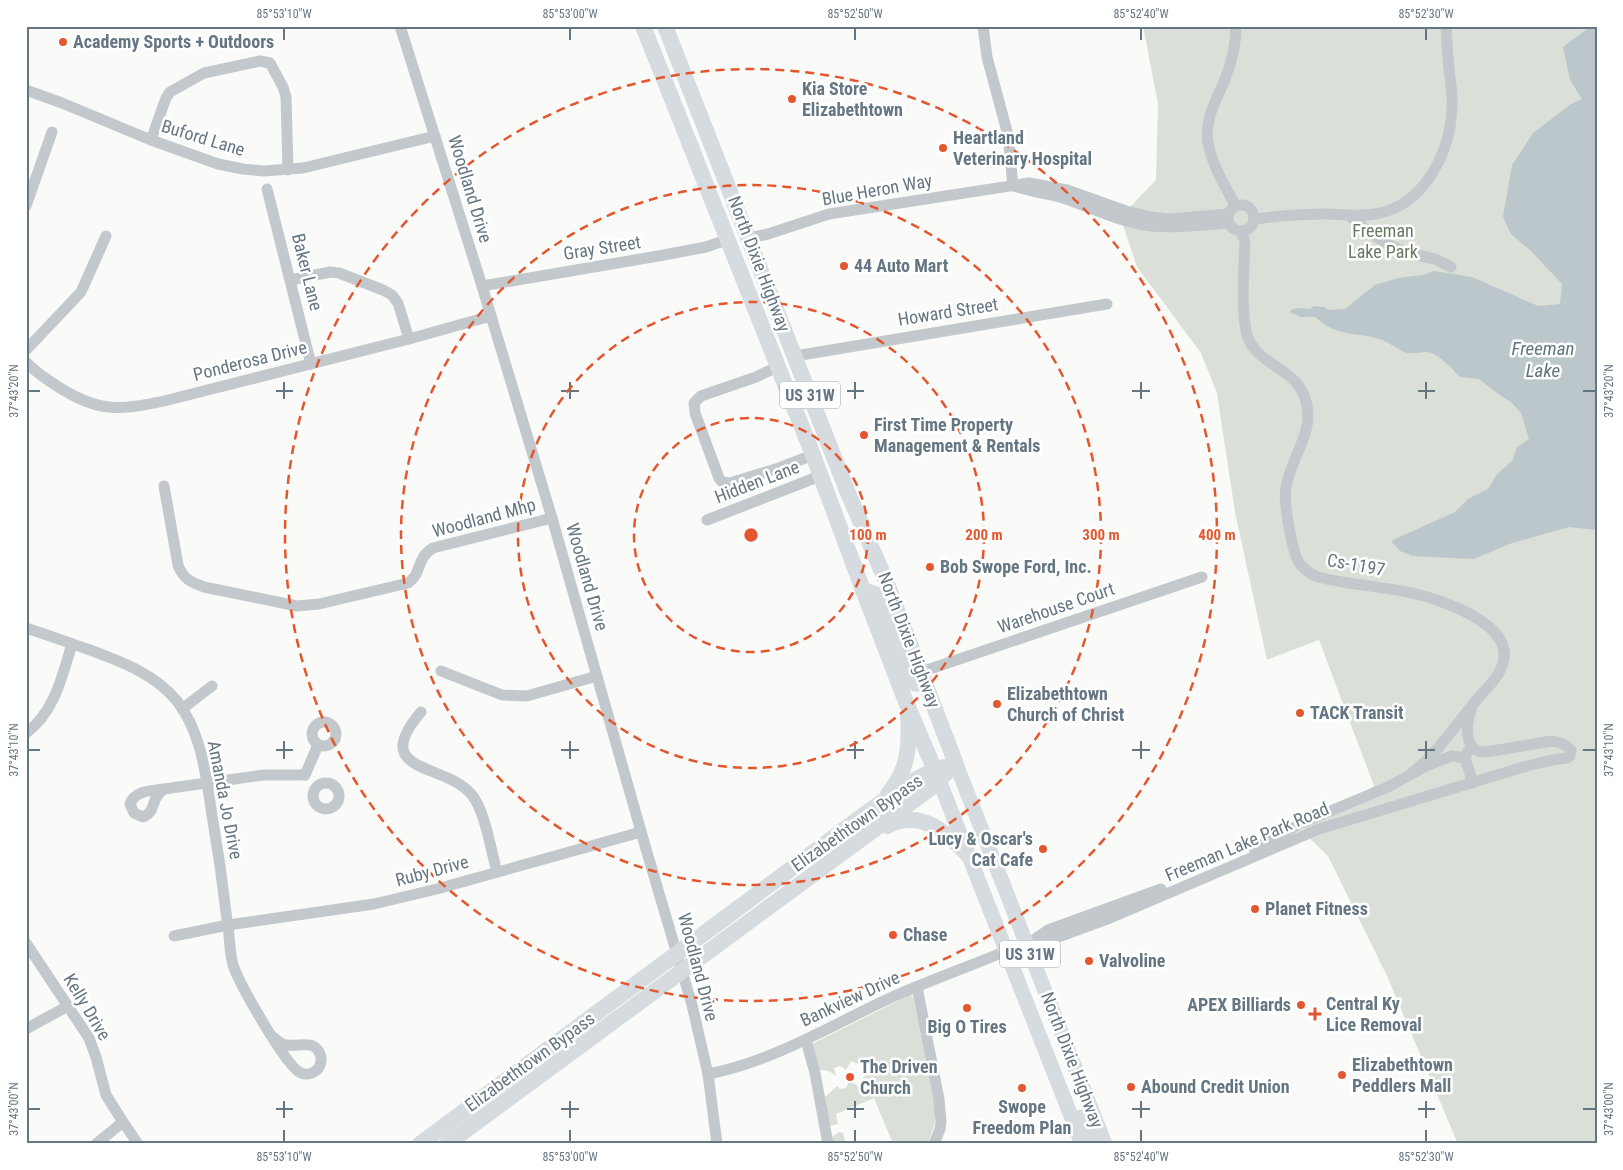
<svg xmlns="http://www.w3.org/2000/svg" width="1623" height="1170" font-family="'Roboto Condensed',sans-serif">
	<style>
		.green { fill: #dadfd7 }
		.water { fill: #bbc7cb }
		.lines { fill: none; stroke-linecap: round; stroke-linejoin: round }
		.minor { stroke: #c3c8cc; stroke-width: 11 }
		.major { stroke: #d6dbdf; stroke-width: 15 }
		.highway { stroke: #d6dbdf; stroke-width: 16 }
		.ticks { fill: none; stroke: #657683; stroke-width: 2 }
		.ring { fill: none; stroke: #e4572e; stroke-width: 2.5; stroke-dasharray: 9 6 }
		.poi-dot { fill: #e4572e; stroke: #fff; stroke-width: 2 }
		.labels { text-anchor: middle; stroke-width: 5; stroke-linejoin: round; paint-order: stroke }
		.shield { fill: #fff; stroke: #939fa8; stroke-width: 1 }
		.shield-label { font-size: 16px; font-weight: bold; fill: #657683 }
		.poi-label { font-size: 18px; font-weight: bold; fill: #657683; stroke: #fff; text-anchor: start }
		.street-label { font-size: 18px; fill: #657683; stroke: #fff }
		.park-label { font-size: 18px; fill: #687a64; stroke: #fff }
		.water-label { font-size: 19px; font-style: italic; fill: #60757c; stroke: #fff }
		.centre { fill: #e4572e; stroke: #fff; stroke-width: 2.5 }
		.ring-label { font-size: 15px; text-anchor: middle; font-weight: bold; fill: #e4572e; stroke: #fff; stroke-width: 5; stroke-linejoin: round; paint-order: stroke }
		.neatline { fill: none; stroke: #657683; stroke-width: 2 }
		.ticks-label { font-size: 12px; text-anchor: middle; fill: #657683 }
	</style>
	<rect width="100%" height="100%" fill="#fafaf8"/>
	<g class="green">
		<path d="M1143,26H1597V1144H1458L1387,976L1328,856L1305,834L1304,822L1331,812L1374,786L1319,640L1267,660L1235,512L1217,393L1201,353L1137,267L1121,219L1126,211L1156,180L1158,104Z"/>
		<path d="M910,995L913,997L936,1110L935,1122L928,1144H893L874,1098L836,1114L838,1124L830,1126L823,1099L837,1086L840,1089L846,1088L849,1081L858,1086L866,1074L864,1066L851,1061L846,1070L840,1066L834,1068L836,1076L829,1071L817,1069L812,1044Z"/>
		<path d="M839,1132L843,1133L846,1144H830L831,1138Z"/>
	</g>
	<path class="water" d="M1591,26H1597V530L1569,527L1512,543L1474,559L1412,556L1400,551L1391,541L1455,512L1468,499L1488,489L1497,474L1512,461L1517,447L1529,439L1521,413L1511,402L1501,396L1479,379L1460,377C1452,369 1439,353 1426,352C1420,352 1414,354 1407,353C1398,350 1389,342 1379,339C1352,331 1339,338 1315,317H1301L1290,312L1291,310L1297,308L1310,309L1314,306L1324,307L1328,310L1345,309L1375,285L1398,278L1423,275L1434,271L1472,277L1538,306L1560,304L1562,284L1530,250L1511,234L1503,217L1512,165L1533,133L1571,104L1582,99L1570,80L1563,47Z"/>
	<g class="lines">
		<g class="minor">
			<path d="M400,26L482,286L552,518L646,849L692,1005L708,1074L717,1144"/>
			<path d="M983,26L987,57L1008,135L1013,186"/>
			<path d="M26,90L62,103L151,140L218,164L243,169L264,171L303,168L435,136"/>
			<path d="M151,140L166,98L170,92L204,73L260,61L270,63L283,87L286,97L288,170"/>
			<path d="M1015,186C1029,191 1042,193 1056,196C1088,205 1119,223 1152,226C1177,229 1203,224 1229,223"/>
			<path d="M267,189L311,364"/>
			<circle cx="1241" cy="218" r="13"/>
			<path d="M26,206L52,132"/>
			<path d="M1234,206V203C1224,184 1211,163 1208,142C1204,118 1217,100 1225,79C1232,62 1236,45 1236,26"/>
			<path d="M1348,215L1372,234L1393,247L1411,254L1435,259L1451,267"/>
			<path d="M1254,219C1278,216 1302,214 1326,214C1342,214 1359,217 1375,214C1425,206 1451,151 1452,106C1453,93 1450,80 1449,68C1447,54 1447,40 1446,26"/>
			<path d="M1241,231L1245,242C1244,266 1240,320 1249,340C1263,370 1307,369 1308,415C1308,440 1290,462 1286,487C1283,501 1292,553 1300,564C1305,571 1311,574 1318,577C1349,585 1381,586 1412,593C1440,599 1515,624 1503,663C1499,679 1483,691 1474,703C1454,728 1436,754 1411,774"/>
			<path d="M749,238L768,234L829,214L1029,183L1067,190L1126,211L1151,217L1169,219L1228,214"/>
			<path d="M291,280L330,272L339,273L383,290L392,295L398,303L409,339"/>
			<path d="M482,286L664,255L706,247L726,240"/>
			<path d="M26,350L81,292L106,236"/>
			<path d="M795,356L1107,304"/>
			<path d="M26,362C35,372 46,379 57,386C97,412 118,411 164,401L409,339L491,316"/>
			<path d="M777,367L756,377L701,396L694,403L695,413L719,478L722,482L730,483L779,468L813,455"/>
			<path d="M164,486L178,565C183,579 191,582 204,587L297,606L319,604L408,583C423,573 415,559 433,548L552,518"/>
			<path d="M707,520L820,476"/>
			<path d="M26,628C48,635 69,643 90,650C122,662 155,674 177,701C202,733 206,777 212,815C218,850 223,885 227,920C230,935 229,950 233,965C239,983 286,1067 301,1073C308,1076 313,1073 318,1069C321,1064 322,1059 320,1054C314,1039 299,1047 287,1045C282,1045 278,1041 273,1037"/>
			<path d="M441,671L502,695L527,696L597,676"/>
			<path d="M921,672L1202,577"/>
			<path d="M182,709L212,686"/>
			<path d="M421,712C368,774 445,762 472,795C485,811 491,851 497,872"/>
			<circle cx="324" cy="734" r="12"/>
			<path d="M26,733C55,712 62,676 72,644"/>
			<path d="M1468,751L1465,758L1473,783"/>
			<path d="M305,775L318,745"/>
			<circle cx="326" cy="796" r="13"/>
			<path d="M164,789C151,791 135,790 130,804L134,813L143,817C152,813 152,808 155,800C157,795 160,792 164,789L263,775H305"/>
			<path d="M1254,849L1304,822L1388,787L1428,765L1452,756L1465,758"/>
			<path d="M174,936L228,925L374,904L437,889L641,832"/>
			<path d="M1038,938L1050,940L1110,918L1319,829L1527,766L1552,760L1567,758L1570,756L1571,750C1566,744 1560,742 1552,741L1486,752C1463,753 1466,725 1471,710"/>
			<path d="M1035,939L1048,930L1161,889"/>
			<path d="M26,943L89,1038L96,1057L106,1095L123,1122L138,1144"/>
			<path d="M917,987L939,1099L941,1122L940,1129L934,1144"/>
			<path d="M26,1029L68,1006"/>
			<path d="M806,1040L815,1073L828,1144"/>
			<path d="M708,1074C774,1061 830,1026 890,998C928,981 968,967 1006,951"/>
			<path d="M96,1144L123,1122"/>
		</g>
		<g class="major">
			<path d="M956,764L1105,1144"/>
			<path d="M939,780L1082,1144"/>
			<path d="M1081,1117L1095,1144"/>
		</g>
		<g class="highway">
			<path d="M643,26L813,455L863,590L906,702L939,780"/>
			<path d="M665,26L848,493L886,581L956,764"/>
			<path d="M863,590L875,594L879,600L892,634L916,684"/>
			<path d="M888,794C908,771 910,746 908,716"/>
			<path d="M887,826C921,809 945,831 968,855"/>
			<path d="M420,1144L861,817C887,799 914,776 944,767"/>
			<path d="M447,1144L932,787L947,772"/>
		</g>
	</g>
	<path class="ticks" d="M284,28V40M570,28V40M855,28V40M1141,28V40M1426,28V40M284,382V399M570,382V399M855,382V399M1141,382V399M1426,382V399M28,391H40M276,391H293M561,391H579M847,391H864M1132,391H1150M1418,391H1435M1583,391H1596M284,741V759M570,741V759M855,741V759M1141,741V759M1426,741V759M28,750H40M276,750H293M561,750H579M847,750H864M1132,750H1150M1418,750H1435M1583,750H1596M284,1101V1118M570,1101V1118M855,1101V1118M1141,1101V1118M1426,1101V1118M28,1109H40M276,1109H293M561,1109H579M847,1109H864M1132,1109H1150M1418,1109H1435M1583,1109H1596M284,1130V1142M570,1130V1142M855,1130V1142M1141,1130V1142M1426,1130V1142"/>
	<g class="ring">
		<circle cx="751" cy="535" r="117"/>
		<circle cx="751" cy="535" r="233"/>
		<circle cx="751" cy="535" r="350"/>
		<circle cx="751" cy="535" r="466"/>
	</g>
	<g class="poi-dot">
		<circle cx="63" cy="42" r="5"/>
		<circle cx="792" cy="99" r="5"/>
		<circle cx="943" cy="148" r="5"/>
		<circle cx="844" cy="266" r="5"/>
		<circle cx="864" cy="435" r="5"/>
		<circle cx="930" cy="567" r="5"/>
		<circle cx="997" cy="704" r="5"/>
		<circle cx="1300" cy="713" r="5"/>
		<circle cx="1043" cy="849" r="5"/>
		<circle cx="1255" cy="909" r="5"/>
		<circle cx="893" cy="935" r="5"/>
		<circle cx="1089" cy="961" r="5"/>
		<circle cx="1301" cy="1005" r="5"/>
		<circle cx="967" cy="1008" r="5"/>
		<path d="M1312.5 1006.5h5v5h5v5h-5v5h-5v-5h-5v-5h5z"/>
		<circle cx="1342" cy="1075" r="5"/>
		<circle cx="850" cy="1077" r="5"/>
		<circle cx="1131" cy="1087" r="5"/>
		<circle cx="1022" cy="1088" r="5"/>
	</g>
	<g class="labels">
		<g class="shield">
			<rect x="780" y="381.5" width="60" height="27" rx="4"/>
			<rect x="1000" y="940.5" width="60" height="27" rx="4"/>
		</g>
		<g class="shield-label">
			<text x="810" y="401">US 31W</text>
			<text x="1030" y="960">US 31W</text>
		</g>
		<g class="poi-label">
			<text x="73" y="48">Academy Sports + Outdoors</text>
			<text x="802" y="95">Kia Store<tspan x="802" dy="21">Elizabethtown</tspan></text>
			<text x="953" y="144">Heartland<tspan x="953" dy="21">Veterinary Hospital</tspan></text>
			<text x="854" y="272">44 Auto Mart</text>
			<text x="874" y="431">First Time Property<tspan x="874" dy="21">Management &amp; Rentals</tspan></text>
			<text x="940" y="573">Bob Swope Ford, Inc.</text>
			<text x="1007" y="700">Elizabethtown<tspan x="1007" dy="21">Church of Christ</tspan></text>
			<text x="1310" y="719">TACK Transit</text>
			<text x="1033" y="845" text-anchor="end">Lucy &amp; Oscar's<tspan x="1033" dy="21">Cat Cafe</tspan></text>
			<text x="1265" y="915">Planet Fitness</text>
			<text x="903" y="941">Chase</text>
			<text x="1099" y="967">Valvoline</text>
			<text x="1326" y="1010">Central Ky<tspan x="1326" dy="21">Lice Removal</tspan></text>
			<text x="1291" y="1011" text-anchor="end">APEX Billiards</text>
			<text x="967" y="1033" text-anchor="middle">Big O Tires</text>
			<text x="1352" y="1071">Elizabethtown<tspan x="1352" dy="21">Peddlers Mall</tspan></text>
			<text x="860" y="1073">The Driven<tspan x="860" dy="21">Church</tspan></text>
			<text x="1141" y="1093">Abound Credit Union</text>
			<text x="1022" y="1113" text-anchor="middle">Swope<tspan x="1022" dy="21">Freedom Plan</tspan></text>
		</g>
		<g class="street-label">
			<text transform="translate(203 138) rotate(17)" y="6">Buford Lane</text>
			<text transform="translate(470 189) rotate(73)" y="6">Woodland Drive</text>
			<text transform="translate(877 190) rotate(-10)" y="6">Blue Heron Way</text>
			<text transform="translate(602 248) rotate(-9)" y="6">Gray Street</text>
			<text transform="translate(759 264) rotate(69)" y="6">North Dixie Highway</text>
			<text transform="translate(307 272) rotate(76)" y="6">Baker Lane</text>
			<text transform="translate(948 312) rotate(-9)" y="6">Howard Street</text>
			<text transform="translate(250 361) rotate(-14)" y="6">Ponderosa Drive</text>
			<text transform="translate(757 482) rotate(-21)" y="6">Hidden Lane</text>
			<text transform="translate(484 518) rotate(-15)" y="6">Woodland Mhp</text>
			<text transform="translate(1356 565) rotate(10)" y="6">Cs-1197</text>
			<text transform="translate(587 577) rotate(74)" y="6">Woodland Drive</text>
			<text transform="translate(1056 608) rotate(-19)" y="6">Warehouse Court</text>
			<text transform="translate(909 640) rotate(69)" y="6">North Dixie Highway</text>
			<text transform="translate(225 800) rotate(79)" y="6">Amanda Jo Drive</text>
			<text transform="translate(857 823) rotate(-35)" y="6">Elizabethtown Bypass</text>
			<text transform="translate(1247 842) rotate(-23)" y="6">Freeman Lake Park Road</text>
			<text transform="translate(432 871) rotate(-15)" y="6">Ruby Drive</text>
			<text transform="translate(698 967) rotate(75)" y="6">Woodland Drive</text>
			<text transform="translate(850 999) rotate(-25)" y="6">Bankview Drive</text>
			<text transform="translate(87 1007) rotate(59)" y="6">Kelly Drive</text>
			<text transform="translate(1072 1060) rotate(69)" y="6">North Dixie Highway</text>
			<text transform="translate(530 1062) rotate(-36)" y="6">Elizabethtown Bypass</text>
		</g>
		<g class="park-label">
			<text x="1383" y="237">Freeman<tspan x="1383" dy="21">Lake Park</tspan></text>
		</g>
		<g class="water-label">
			<text x="1543" y="355">Freeman<tspan x="1543" dy="22">Lake</tspan></text>
		</g>
	</g>
	<circle cx="751" cy="535" r="8" class="centre"/>
	<g class="ring-label">
		<text x="868" y="540">100 m</text>
		<text x="984" y="540">200 m</text>
		<text x="1101" y="540">300 m</text>
		<text x="1217" y="540">400 m</text>
	</g>
	<rect width="1623" height="1170" fill="none" stroke="#ffffff" stroke-width="55"/>
	<rect x="28" y="28" width="1568" height="1114" class="neatline"/>
	<g class="ticks-label">
		<text x="284" y="18">85°53'10"W</text>
		<text x="570" y="18">85°53'00"W</text>
		<text x="855" y="18">85°52'50"W</text>
		<text x="1141" y="18">85°52'40"W</text>
		<text x="1426" y="18">85°52'30"W</text>
		<text transform="translate(14 391) rotate(-90)" y="4">37°43'20"N</text>
		<text transform="translate(1609 391) rotate(-90)" y="4">37°43'20"N</text>
		<text transform="translate(14 750) rotate(-90)" y="4">37°43'10"N</text>
		<text transform="translate(1609 750) rotate(-90)" y="4">37°43'10"N</text>
		<text transform="translate(14 1109) rotate(-90)" y="4">37°43'00"N</text>
		<text transform="translate(1609 1109) rotate(-90)" y="4">37°43'00"N</text>
		<text x="284" y="1161">85°53'10"W</text>
		<text x="570" y="1161">85°53'00"W</text>
		<text x="855" y="1161">85°52'50"W</text>
		<text x="1141" y="1161">85°52'40"W</text>
		<text x="1426" y="1161">85°52'30"W</text>
	</g>
</svg>
